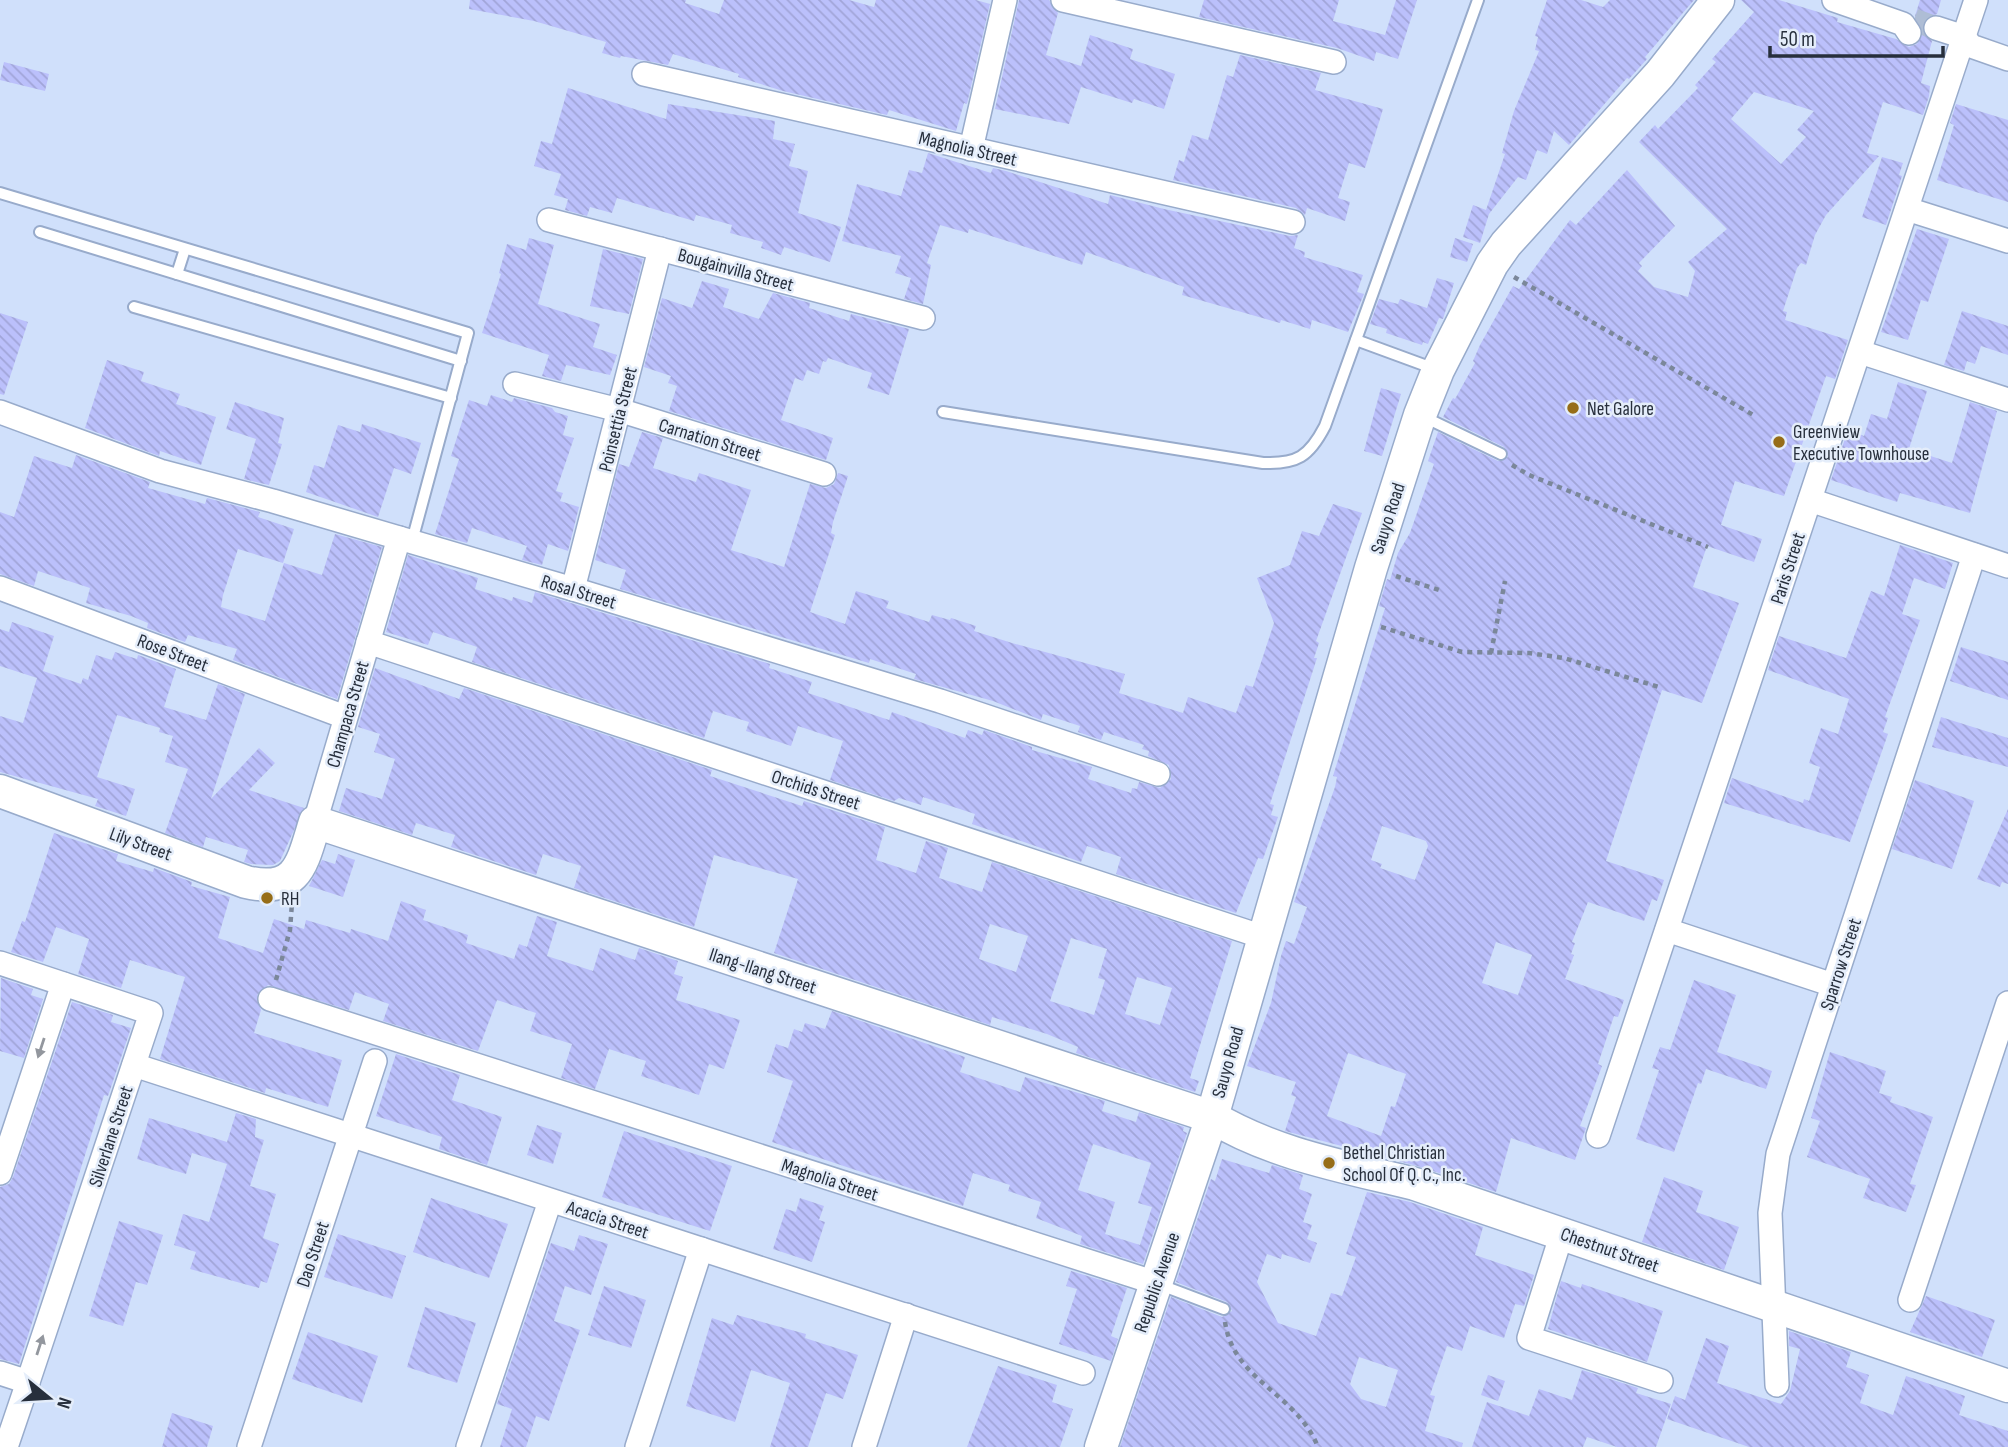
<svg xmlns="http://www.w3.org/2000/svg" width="2008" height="1447" font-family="'Sofia Sans Condensed',sans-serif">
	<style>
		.building { fill: url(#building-back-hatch); fill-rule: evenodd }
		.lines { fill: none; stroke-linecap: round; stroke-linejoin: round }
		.street-tunnel { stroke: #aebdd5; stroke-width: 23; stroke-dasharray: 23 11; stroke-linecap: butt }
		.lane-casing { stroke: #98abcb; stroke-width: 14 }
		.street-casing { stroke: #98abcb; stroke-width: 26 }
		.secondary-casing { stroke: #98abcb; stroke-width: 35 }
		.path { stroke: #7b879a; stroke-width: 4.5; stroke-dasharray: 5 5; stroke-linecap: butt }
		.lane { stroke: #fff; stroke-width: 10 }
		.street { stroke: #fff; stroke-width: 23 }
		.secondary { stroke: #fff; stroke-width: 32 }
		.oneway { fill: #93979e }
		.poi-dot { fill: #966d18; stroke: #e4edfa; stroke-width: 2.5 }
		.labels { text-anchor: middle; stroke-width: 5; stroke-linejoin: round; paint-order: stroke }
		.street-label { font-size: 19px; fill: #272f3c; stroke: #e4edfa }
		.poi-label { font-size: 19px; fill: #272f3c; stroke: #e4edfa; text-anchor: start }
	</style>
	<defs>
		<pattern id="building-back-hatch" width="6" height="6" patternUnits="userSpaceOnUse" patternTransform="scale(1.75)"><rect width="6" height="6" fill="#bbc0fb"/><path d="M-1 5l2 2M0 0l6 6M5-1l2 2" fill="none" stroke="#a1a5d8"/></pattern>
	</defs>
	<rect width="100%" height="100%" fill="#d0e0fb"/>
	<g class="building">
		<path d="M470,0H686L685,3L719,14L724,0H849L874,7L876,0H976L990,4L967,104L964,103L956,131L889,110L887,115L783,91L738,77L739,74L673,54L668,65L621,56L620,58L602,53L606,42L534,21L469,9Z"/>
		<path d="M1019,0H1049L1058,13L1046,55L1081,66L1090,35L1133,49L1130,59L1175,74L1164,109L1134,99L1132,103L1081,87L1069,124L995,109Z"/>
		<path d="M1204,0H1339L1333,21L1385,35L1396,0H1417L1398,59L1376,52L1374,61L1337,48L1199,17Z"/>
		<path d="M1547,0H1581L1603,7L1610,0H1694L1645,57L1647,59L1629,79L1627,78L1569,145L1554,131L1547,154L1537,150L1526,180L1518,177L1489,214L1480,243L1463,237L1473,205L1486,210L1505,154L1502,153L1514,111L1539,51L1535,50L1538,37L1535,36Z"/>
		<path d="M1741,0H1779L1838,18L1837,22L1896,39L1909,47L1917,44L1923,32L1932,41L1921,83L1930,86L1929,96L1923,115L1883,102L1867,153L1879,156L1826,215L1815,235L1806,265L1801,263L1797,268L1783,311L1787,312L1785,320L1848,340L1835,379L1826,376L1784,496L1735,481L1721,525L1762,539L1754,562L1707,546L1693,587L1739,603L1702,703L1662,690L1606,861L1664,880L1657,901L1652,899L1644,921L1588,902L1572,942L1575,943L1571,954L1574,955L1565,979L1624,1000L1618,1017L1614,1016L1598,1064L1602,1066L1580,1126L1586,1128L1575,1160L1511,1138L1496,1192L1421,1167L1285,1131L1296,1097L1291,1095L1296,1082L1247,1066L1271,1003L1281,956L1286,941L1294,944L1307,907L1294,902L1335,787L1337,777L1333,776L1385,608L1379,606L1387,579L1390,580L1398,553L1410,533L1434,464L1428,461L1438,432L1498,461L1508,457L1504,447L1443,417L1453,398L1455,399L1475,363L1473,361L1480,345L1513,286L1519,289L1570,220L1576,225L1627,170L1675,226L1639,263L1642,266L1638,271L1654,287L1688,297L1695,271L1688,262L1727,229L1639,142L1655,125L1658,129L1698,88L1695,85L1716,62L1712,59L1754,12ZM1754,92L1814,111L1797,130L1806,137L1781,164L1731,119ZM1382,826L1426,841L1428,846L1415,880L1380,868L1382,864L1371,860ZM1496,942L1532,955L1518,995L1482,983ZM1348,1053L1406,1074L1395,1107L1391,1106L1381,1136L1327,1116Z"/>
		<path d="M1920,0H1941L1937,14L1926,18L1922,30L1915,16Z"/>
		<path d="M1240,55L1321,73L1315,90L1383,109L1365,168L1349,163L1338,198L1350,202L1345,221L1307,208L1305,215L1296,208L1173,180L1179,160L1184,162L1192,135L1208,140L1227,75L1233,77Z"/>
		<path d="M4,62L49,74L45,91L0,80Z"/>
		<path d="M568,88L666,119L668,104L775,121L773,139L795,144L789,166L808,171L798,213L841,227L830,262L784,247L781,255L761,248L763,242L730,233L732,225L696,215L694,221L617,198L612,213L590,207L587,216L565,210L568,199L554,195L561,174L534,166L541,141L552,144Z"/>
		<path d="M1956,104L2008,120V202L1937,180L1954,125L1950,123Z"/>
		<path d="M928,153L991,173L993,168L1006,171L1108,204L1110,195L1164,209L1290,236L1298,235L1294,248L1305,252L1304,257L1363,275L1357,292L1364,294L1348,332L1312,320L1310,329L1281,320L1280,323L1182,295L1184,287L1086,252L1082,265L969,229L968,233L940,225L927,263L931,265L923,304L904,299L911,278L895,273L901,256L842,241L857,184L901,196L909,170L922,173Z"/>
		<path d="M1882,157L1903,163L1899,175L1902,176L1886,225L1862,217Z"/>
		<path d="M1917,229L1949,239L1928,302L1921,300L1908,340L1881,332Z"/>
		<path d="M529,238L554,245L538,304L600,324L593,347L617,355L610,375L566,365L561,381L542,376L549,355L482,333L501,274L499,273L507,244L526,250Z"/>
		<path d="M1455,238L1473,244L1467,262L1450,257Z"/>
		<path d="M603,249L643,259L629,314L590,306Z"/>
		<path d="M1437,278L1454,283L1443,319L1439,318L1428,344L1423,342L1422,345L1386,333L1387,329L1370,324L1379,299L1398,304L1400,299L1427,308Z"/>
		<path d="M702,281L729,289L723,307L759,319L773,293L810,303L809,308L849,321L851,314L909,329L889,395L867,388L872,373L828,358L826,362L823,361L819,374L807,370L803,381L795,378L781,420L833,438L826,460L669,411L677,386L668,383L671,376L644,367L662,298L692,308Z"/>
		<path d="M1962,311L2008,326V355L1981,346L1975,364L1967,361L1964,371L1944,365Z"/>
		<path d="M0,313L28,322L4,395L0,394Z"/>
		<path d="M107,360L144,372L141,381L180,394L176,404L216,417L201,465L160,451L159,456L85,428Z"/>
		<path d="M1898,382L1927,391L1909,449L1952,463L1970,402L1997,411L1970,513L1900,493L1897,502L1831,480L1848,430L1864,436L1871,414L1887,419Z"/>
		<path d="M1381,388L1401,394L1382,456L1364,451Z"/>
		<path d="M491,395L512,402L514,398L552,408L555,412L568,416L563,435L574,438L556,491L563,493L560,501L579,507L568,551L548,544L542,565L522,560L527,546L472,528L467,543L435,534L459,459L451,456L469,400L487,406Z"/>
		<path d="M235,402L284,418L278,443L282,444L269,485L244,479L256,439L226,429Z"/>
		<path d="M362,424L421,443L411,474L394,468L378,517L306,492L314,465L324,468L338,425L360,432Z"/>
		<path d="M642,432L663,438L653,468L696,482L699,473L751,490L731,550L784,567L810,484L826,488L834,484L838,473L848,476L833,522L831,533L835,535L810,612L845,624L856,591L889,601L886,608L929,622L932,615L950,620L951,618L976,626L974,631L1012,643L1125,674L1119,693L1183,713L1188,697L1236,713L1246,685L1253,687L1274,623L1257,578L1290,565L1302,531L1319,536L1333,504L1362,513L1316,641L1319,643L1314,658H1317L1270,804L1274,805L1271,815L1278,817L1263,859L1258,858L1236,913L1116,874L1121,857L1087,846L1081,862L972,824L975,814L923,797L921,805L899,798L894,801L830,780L843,741L798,726L791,746L746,731L749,722L713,711L704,738L472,662L477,647L433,632L428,645L386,632L408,555L478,578L475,589L512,601L513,597L532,603L535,592L770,664L769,668L812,682L808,693L889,720L892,712L965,738L968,730L982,735L984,730L1032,747V750L1092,767L1088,779L1131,793L1132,788L1137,789L1139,782L1160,788L1171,779L1169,765L1148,756L1149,751L1142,749L1144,745L1104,732L1101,740L1078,732L1080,726L1043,714L1041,720L993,701L914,679L916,674L870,659L869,663L620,589L626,570L595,560L619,464L629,467Z"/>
		<path d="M76,455L150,482L148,488L205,504L207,498L260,512L258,517L294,529L283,563L238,549L223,595L221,607L265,621L284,563L322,575L335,534L382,547L337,699L233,660L237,649L188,635L185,642L147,628L148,623L131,616L86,603L90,588L38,571L34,586L0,574V512L14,517L34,456L72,468Z"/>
		<path d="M1900,545L1953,563L1945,589L1914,578L1902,614L1920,620L1885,717L1888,718L1883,732L1888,734L1850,842L1724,803L1732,778L1803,803L1804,799L1809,801L1820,767L1809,763L1821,728L1838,734L1849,699L1768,670L1779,636L1846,658L1871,591L1884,596Z"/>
		<path d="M12,622L54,636L43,671L81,684L83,678L88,680L96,655L112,660L115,652L137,659L138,655L176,669L164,707L206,720L218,684L245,694L211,799L259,748L275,763L249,790L304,808L280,861L273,865L251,864L244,862L248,850L206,837L203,847L165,833L188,769L165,762L173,736L159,732L160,728L117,715L97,777L135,789L126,816L95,806L98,799L0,772V716L23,723L37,678L0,666V629L9,632Z"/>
		<path d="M1961,647L2008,662V700L1950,681Z"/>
		<path d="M375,668L459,699L464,688L712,770L710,776L802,806L804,801L885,827L876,860L916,873L926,841L948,848L939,878L982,892L992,862L1232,941L1190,1078L1199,1081L1195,1092L1076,1053L1078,1047L1047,1034L992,1017L990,1025L774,953L798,879L714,855L694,927L574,888L581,866L543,854L536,875L451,847L455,835L416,823L412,835L339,811L346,788L382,799L395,759L374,752L380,734L358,727ZM990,924L1028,936L1016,972L979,959ZM1071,938L1107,949L1098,978L1105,980L1094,1015L1050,1001ZM1137,977L1172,988L1160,1025L1125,1014Z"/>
		<path d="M1941,717L2008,738V767L1932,747Z"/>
		<path d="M1915,780L1974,801L1952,869L1892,849Z"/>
		<path d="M2008,809V884L2002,882L2000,887L1977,879Z"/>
		<path d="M54,833L118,854L116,861L153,872L154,868L192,882L191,886L230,897L218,938L263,953L274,919L304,929L306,920L350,933L351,929L388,941L401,901L426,910L423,920L468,935L466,943L514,959L519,944L527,947L537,916L557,922L547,956L593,971L600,948L635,960L639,948L678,961L674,974L683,977L676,1000L740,1020L724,1069L709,1064L699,1095L641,1076L646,1061L609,1049L595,1089L561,1078L572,1044L530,1031L536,1013L497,1000L478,1051L383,1021L389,1004L355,992L349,1010L268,985L257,995L261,1010L254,1033L342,1060L328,1107L266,1088L265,1093L160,1059L185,977L130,960L121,988L78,974L89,939L56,927L43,962L11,952L22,921L25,922Z"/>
		<path d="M338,854L355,860L343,897L309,886L322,860L335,864Z"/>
		<path d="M1,978L33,989L31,995L43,999L24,1058L0,1051Z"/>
		<path d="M1694,980L1736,995L1717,1052L1772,1071L1766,1089L1706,1069L1701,1084L1698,1083L1674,1152L1636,1139L1659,1070L1652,1068L1660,1047L1670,1050Z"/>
		<path d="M72,1002L113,1015L111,1022L131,1028L108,1096L104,1095L19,1364L0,1359V1187L9,1184L13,1177Z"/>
		<path d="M832,1011L965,1057L960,1072L1020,1092L1025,1077L1105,1101L1102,1111L1136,1122L1139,1112L1184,1127L1183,1131L1187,1133L1143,1264L1080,1244L1082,1236L1036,1218L1041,1202L1008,1191L1010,1185L973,1173L963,1206L772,1142L793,1081L767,1072L776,1044L788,1048L794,1029L802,1032L805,1023L825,1029ZM1093,1144L1151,1163L1138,1203L1152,1207L1140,1245L1105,1234L1115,1202L1078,1190Z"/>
		<path d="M1830,1052L1886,1071L1879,1093L1892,1097L1890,1102L1933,1117L1910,1184L1916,1185L1906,1212L1863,1198L1870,1179L1807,1157L1820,1121L1811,1118Z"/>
		<path d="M396,1054L460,1075L452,1100L502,1117L487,1165L439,1149L442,1137L376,1116Z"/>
		<path d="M236,1113L256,1119L255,1137L264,1140L250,1186L276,1194L263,1238L279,1244L267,1283L261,1281L259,1288L190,1269L196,1252L174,1245L183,1214L209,1222L227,1164L192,1153L186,1174L137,1159L149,1118L227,1142Z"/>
		<path d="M537,1125L562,1133L553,1164L527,1155Z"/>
		<path d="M624,1131L732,1166L710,1231L602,1197Z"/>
		<path d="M1222,1159L1269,1173L1272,1165L1303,1175L1299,1189L1312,1194L1303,1222L1312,1225L1307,1239L1317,1243L1310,1263L1282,1254L1281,1259L1267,1254L1257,1282L1278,1323L1316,1336L1331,1293L1342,1296L1356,1257L1346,1254L1367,1192L1410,1202L1483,1227L1475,1255L1534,1275L1524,1306L1515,1304L1504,1338L1470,1326L1462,1351L1447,1346L1430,1395L1435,1396L1425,1431L1463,1443L1462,1447H1120L1171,1297L1222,1317L1232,1311L1227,1302L1176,1282L1211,1179L1215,1181ZM1359,1357L1398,1370L1386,1407L1361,1399L1350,1384Z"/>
		<path d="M1664,1177L1703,1191L1696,1212L1739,1227L1724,1270L1642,1242Z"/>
		<path d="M431,1198L508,1224L489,1278L413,1252Z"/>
		<path d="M800,1198L824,1206L819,1220L825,1222L812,1262L773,1249L786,1209L796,1212Z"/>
		<path d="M119,1221L163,1235L147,1285L136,1282L123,1326L89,1316Z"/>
		<path d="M338,1234L406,1256L392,1299L324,1277Z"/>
		<path d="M579,1235L608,1244L591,1295L565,1286L554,1321L580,1330L549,1421L536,1416L526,1447H500L512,1409L497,1404L551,1243L574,1251Z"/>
		<path d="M1071,1271L1127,1288L1111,1336L1118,1339L1111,1361L1059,1344L1077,1289L1066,1286Z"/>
		<path d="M1561,1281L1581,1288L1582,1284L1663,1311L1647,1362L1548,1329Z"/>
		<path d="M604,1286L646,1300L631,1348L588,1335Z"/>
		<path d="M1926,1296L1995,1320L1982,1357L1910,1332Z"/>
		<path d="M425,1307L476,1323L457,1383L407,1367Z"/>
		<path d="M737,1315L806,1334L805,1338L858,1355L843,1399L826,1393L808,1447H770L790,1383L751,1370L735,1422L686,1406L712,1318L733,1325Z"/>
		<path d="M1789,1331L1851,1352L1846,1367L1869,1375L1860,1403L1893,1415L1906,1376L1965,1396L1959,1415L2008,1431V1447H1749L1667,1419L1675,1396L1685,1400L1706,1338L1729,1346L1717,1383L1781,1404L1790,1391L1800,1349L1789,1346Z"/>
		<path d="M308,1332L378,1356L362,1403L292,1379Z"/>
		<path d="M998,1366L1057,1385L1052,1402L1073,1409L1060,1447H967Z"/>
		<path d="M1582,1370L1638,1388L1636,1393L1671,1404L1656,1447H1617L1587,1437L1583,1447H1472L1487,1402L1529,1416L1539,1389L1572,1400Z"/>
		<path d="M1488,1375L1505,1381L1498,1401L1481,1395Z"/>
		<path d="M172,1413L213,1426L207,1447H162Z"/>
	</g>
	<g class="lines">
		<path class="street-tunnel" d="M1914,20L1936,28"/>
		<g class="lane-casing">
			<g id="lane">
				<path d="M0,193L468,333L412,541"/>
				<path d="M40,232L461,361"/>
				<path d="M177,274L185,249"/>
				<path d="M134,307L451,398"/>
				<path d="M1356,340L1435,369"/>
				<path d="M943,412L1263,463C1297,464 1309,457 1325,426L1478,0"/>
				<path d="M1422,416L1501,454"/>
				<path d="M1158,1284L1224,1309"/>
			</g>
		</g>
		<g class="street-casing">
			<g id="street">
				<path d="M1063,0L1334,62"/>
				<path d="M1834,0L1903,24L1909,33"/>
				<path d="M1936,28L1964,37L1971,46L2008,59"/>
				<path d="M644,74L1293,222"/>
				<path d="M971,149L1005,0"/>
				<path d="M1907,209L2008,241"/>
				<path d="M549,220L923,318"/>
				<path d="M1860,352L2008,400"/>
				<path d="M515,384L619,410L824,474"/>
				<path d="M0,412L160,471L273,501L573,589L940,701L1158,774"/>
				<path d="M1810,500L2008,566"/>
				<path d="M0,588L345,717"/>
				<path d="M573,589L660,249"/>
				<path d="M368,642L1263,937"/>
				<path d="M315,822L399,538"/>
				<path d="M1667,930L1833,985"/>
				<path d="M0,963L151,1013L28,1382L0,1373"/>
				<path d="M270,999L1156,1283"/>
				<path d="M134,1065L1083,1373"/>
				<path d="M1598,1136L1976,0"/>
				<path d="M0,1173L63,984"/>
				<path d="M1562,1233L1529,1338L1661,1381"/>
				<path d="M1910,1300L2008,1003"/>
				<path d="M1777,1385L1770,1213L1778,1154L1974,555"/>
				<path d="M6,1447L28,1382"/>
				<path d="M249,1447L375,1061"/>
				<path d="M468,1447L550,1201"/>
				<path d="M637,1447L701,1249"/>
				<path d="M864,1447L906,1315"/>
			</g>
		</g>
		<g class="secondary-casing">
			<g id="secondary">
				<path d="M0,791L246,882C298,894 302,864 315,822L1212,1117C1273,1154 1346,1167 1415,1184L2008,1386"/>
				<path d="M1101,1447L1212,1117L1371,568L1420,415L1438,370L1492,264L1506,244L1660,74L1718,0"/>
			</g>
		</g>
		<g class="path">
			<path d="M1514,277L1755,416"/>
			<path d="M1512,465L1529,475L1708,547"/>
			<path d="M1396,576L1442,591"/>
			<path d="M1381,627L1462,652L1529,653L1564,658L1662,688"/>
			<path d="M1491,653L1505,581"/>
			<path d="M276,980L290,930L292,903"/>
			<path d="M1225,1322C1234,1382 1296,1392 1318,1447"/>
		</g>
		<use href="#lane" class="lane"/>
		<use href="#street" class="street"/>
		<use href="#secondary" class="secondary"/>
	</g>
	<defs><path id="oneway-solid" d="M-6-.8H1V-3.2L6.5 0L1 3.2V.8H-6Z" transform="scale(1.75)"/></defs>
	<g class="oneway">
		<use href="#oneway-solid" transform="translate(41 1048) rotate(108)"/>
		<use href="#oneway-solid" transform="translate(40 1345) rotate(-72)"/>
	</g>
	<g class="poi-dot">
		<circle cx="1573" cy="408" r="7"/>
		<circle cx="1779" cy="442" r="7"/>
		<circle cx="267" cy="898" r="7"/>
		<circle cx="1329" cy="1163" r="7"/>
	</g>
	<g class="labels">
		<g class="street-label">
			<text transform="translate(968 148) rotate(13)" y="7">Magnolia Street</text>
			<text transform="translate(736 269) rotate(15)" y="7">Bougainvilla Street</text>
			<text transform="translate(617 419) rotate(-76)" y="7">Poinsettia Street</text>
			<text transform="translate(710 439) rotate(17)" y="7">Carnation Street</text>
			<text transform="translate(1387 518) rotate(-72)" y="7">Sauyo Road</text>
			<text transform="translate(1787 568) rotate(-72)" y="7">Paris Street</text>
			<text transform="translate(579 591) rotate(17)" y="7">Rosal Street</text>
			<text transform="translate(173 652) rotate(21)" y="7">Rose Street</text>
			<text transform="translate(347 714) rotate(-74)" y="7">Champaca Street</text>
			<text transform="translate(816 789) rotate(18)" y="7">Orchids Street</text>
			<text transform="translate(141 843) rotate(20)" y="7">Lily Street</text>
			<text transform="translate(1840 964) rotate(-72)" y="7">Sparrow Street</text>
			<text transform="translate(763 970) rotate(18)" y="7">Ilang-Ilang Street</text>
			<text transform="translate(1227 1062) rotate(-74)" y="7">Sauyo Road</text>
			<text transform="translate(110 1136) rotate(-72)" y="7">Silverlane Street</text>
			<text transform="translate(830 1179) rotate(18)" y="7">Magnolia Street</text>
			<text transform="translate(608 1219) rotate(18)" y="7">Acacia Street</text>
			<text transform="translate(1610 1249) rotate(19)" y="7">Chestnut Street</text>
			<text transform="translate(312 1254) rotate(-72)" y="7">Dao Street</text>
			<text transform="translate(1156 1282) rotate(-71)" y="7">Republic Avenue</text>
		</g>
		<g class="poi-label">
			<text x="1587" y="415">Net Galore</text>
			<text x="1793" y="438">Greenview<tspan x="1793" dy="22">Executive Townhouse</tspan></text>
			<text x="281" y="905">RH</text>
			<text x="1343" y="1159">Bethel Christian<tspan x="1343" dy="22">School Of Q. C., Inc.</tspan></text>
		</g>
	</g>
	<g transform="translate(49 1398) rotate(108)" stroke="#e4edfa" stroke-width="5" paint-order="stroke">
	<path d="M0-5L12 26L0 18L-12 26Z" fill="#272f3c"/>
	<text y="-10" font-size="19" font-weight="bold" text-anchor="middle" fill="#272f3c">N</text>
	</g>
	<path d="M1770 46v10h173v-10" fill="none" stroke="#272f3c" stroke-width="3.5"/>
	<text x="1780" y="46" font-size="21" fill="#272f3c" stroke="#e4edfa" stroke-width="5" paint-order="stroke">50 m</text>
</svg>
